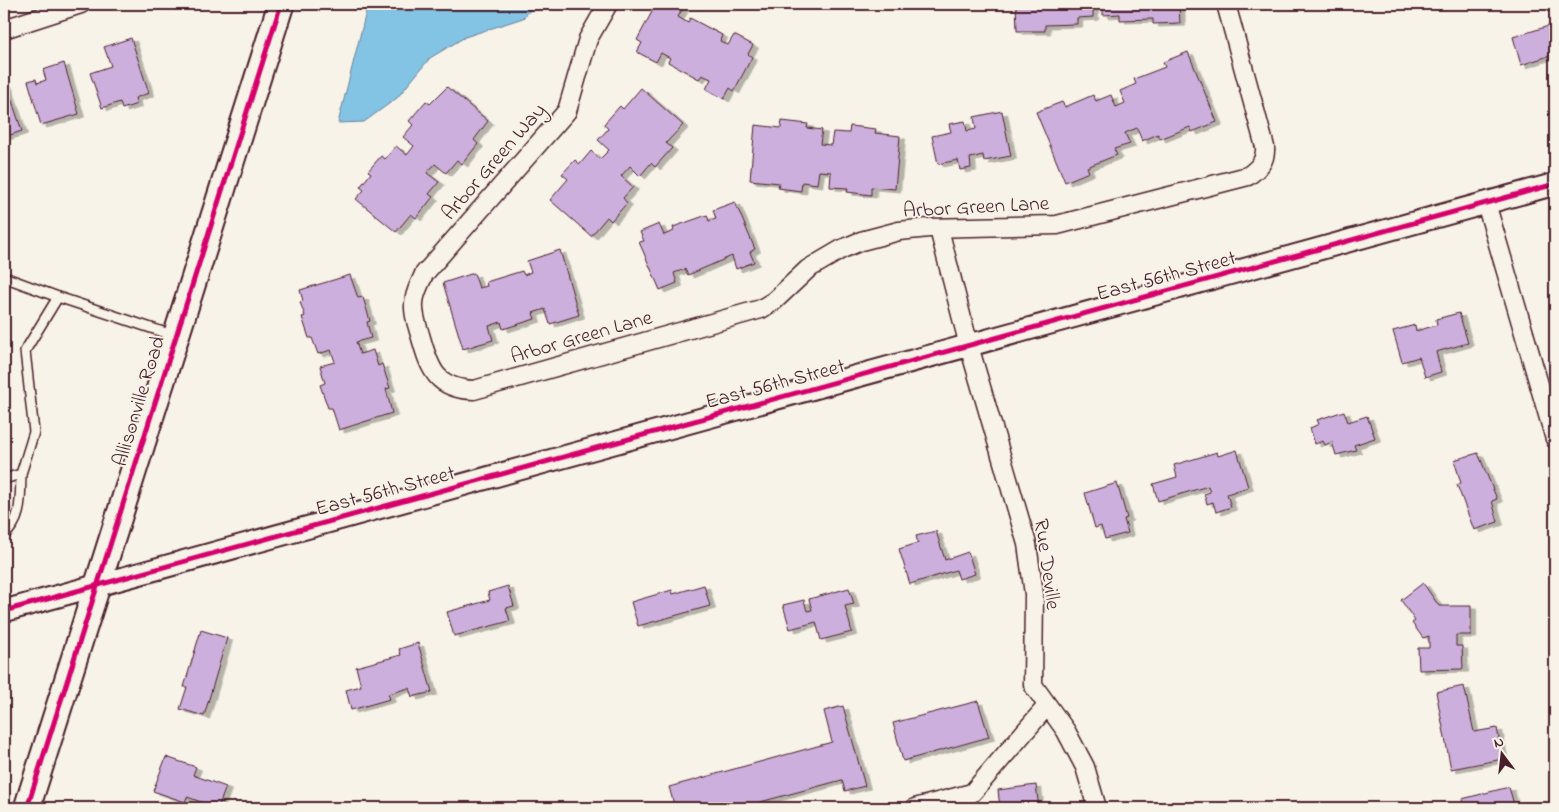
<svg xmlns="http://www.w3.org/2000/svg" width="1559" height="812" font-family="'Indie Flower',sans-serif">
	<style>
		.water { fill: #83c3e4; stroke: #6c819a }
		.building { fill: #ccafdc; stroke: #4a1f2b; filter: url(#shadow) }
		.lines { fill: none; stroke-linecap: round; stroke-linejoin: round }
		.service-casing { stroke: #4a1f2b; stroke-width: 12 }
		.minor-casing { stroke: #4a1f2b; stroke-width: 21 }
		.tertiary-casing { stroke: #4a1f2b; stroke-width: 25 }
		.secondary-casing { stroke: #4a1f2b; stroke-width: 29 }
		.service { stroke: #f7f3e8; stroke-width: 9 }
		.minor { stroke: #f7f3e8; stroke-width: 18 }
		.tertiary { stroke: #f7f3e8; stroke-width: 21 }
		.secondary { stroke: #f7f3e8; stroke-width: 25 }
		.cycleway-casing { stroke: #f7f3e8; stroke-width: 8 }
		.cycleway { stroke: #d6006c; stroke-width: 5 }
		.labels { text-anchor: middle; stroke-width: 4; stroke-linejoin: round; paint-order: stroke }
		.street-label { font-size: 21px; fill: #4a1f2b; stroke: #f7f3e8 }
	</style>
	<defs>
		<filter id="shadow"><feDropShadow dx="5.5" dy="3" stdDeviation="0" flood-color="#0004"/></filter>
	</defs>
	<rect width="100%" height="100%" fill="#f7f3e8"/>
	<filter id="ink" filterUnits="userSpaceOnUse"><feTurbulence type="fractalNoise" baseFrequency=".02" numOctaves="2"/><feDisplacementMap in="SourceGraphic" scale="10" xChannelSelector="R" yChannelSelector="G"/><feConvolveMatrix kernelMatrix="1 2 1 2 8 2 1 2 1" color-interpolation-filters="sRGB"/></filter>
	<g filter="url(#ink)">
		<path class="water" d="M368,4H536L523,18L465,37L430,58L397,98L364,122L338,123Z"/>
		<g class="building">
			<path d="M662,4H676L683,8L678,17L688,23L690,18L722,35L720,41L728,45L734,35L753,45L748,54L752,57L734,91L730,88L724,99L706,89L711,79L702,75L699,79L668,62L670,58L661,53L656,62L637,52L642,43L637,40L655,6L659,9Z"/>
			<path d="M1016,4H1179L1180,23L1153,24V19L1120,20V14L1103,15V4H1093V17L1077,18V24L1045,25V31H1017Z"/>
			<path d="M1555,24V54L1521,65L1513,37Z"/>
			<path d="M131,38L149,93L135,98L137,104L122,109L120,102L102,108L90,73L111,66L104,47Z"/>
			<path d="M1188,52L1217,122L1192,132L1190,127L1160,139L1158,134L1142,141L1137,128L1125,133L1130,144L1114,149L1117,155L1087,167L1089,172L1065,182L1036,112L1062,102L1065,107L1093,95L1096,101L1111,95L1116,107L1125,103L1120,91L1136,84L1134,79L1165,67L1163,62Z"/>
			<path d="M64,63L79,114L41,125L28,81L36,79L37,83L46,80L43,70Z"/>
			<path d="M6,83L22,131L4,137V84Z"/>
			<path d="M447,87L488,121L474,140L478,144L462,164L457,160L446,173L435,164L427,173L439,182L429,194L433,197L416,218L411,214L396,232L356,199L364,190L360,187L371,173L368,171L381,156L385,159L396,146L407,155L414,146L403,137L413,125L409,121L426,101L430,104Z"/>
			<path d="M641,88L683,125L666,143L672,148L655,167L651,163L640,176L630,166L621,176L633,187L623,198L627,203L611,221L607,217L591,236L550,200L568,179L562,174L575,160L580,164L591,151L600,159L609,150L598,140L608,129L604,124L620,106L623,109Z"/>
			<path d="M1002,111L1011,156L984,161L983,155L970,158L971,168L960,170L958,160L938,164L932,136L951,132L949,124L965,121L967,131L976,129L974,117Z"/>
			<path d="M782,121L808,124L807,128L822,130L820,144L831,145L833,132L849,133L850,126L876,129L875,133L900,136L895,189L871,187V195L847,192L848,188L830,187L831,172L819,171L817,184L802,182L801,191L778,188L779,183L750,180L755,125L781,128Z"/>
			<path d="M735,202L755,249L750,252L754,262L736,269L732,256L688,275L685,269L674,273L677,283L660,290L639,242L644,241L640,232L659,224L664,235L674,231L673,227L707,215L709,221L716,219L713,210Z"/>
			<path d="M560,250L579,315L550,324L545,309L533,313L535,319L503,329L501,322L489,326L493,340L463,349L443,283L474,273L479,288L487,286L486,282L522,271L524,275L531,272L527,261Z"/>
			<path d="M350,275L358,298L363,297L370,321L367,322L371,338L356,342L360,354L373,350L378,366L382,364L390,388L386,389L392,413L339,430L332,408H328L320,385L325,383L320,366L335,362L331,350L318,354L312,338H309L302,317L305,316L300,302L303,301L300,290Z"/>
			<path d="M1459,313L1468,343L1436,352L1441,372L1425,377L1419,357L1402,362L1393,331L1415,325L1416,331L1437,325L1436,319Z"/>
			<path d="M1344,411L1348,422L1367,416L1375,438L1354,445L1356,450L1336,455L1332,442L1325,445L1323,441L1315,444L1310,428L1319,424L1317,420Z"/>
			<path d="M1237,450L1248,487L1227,494L1231,507L1216,512L1213,502L1207,504L1204,494L1210,492L1208,486L1158,501L1153,484L1177,477L1174,465L1217,452L1218,456Z"/>
			<path d="M1478,453L1497,499L1492,501L1498,522L1474,530L1457,485L1461,483L1454,460Z"/>
			<path d="M1117,483L1127,518L1124,519L1128,533L1105,539L1101,526L1095,528L1085,493Z"/>
			<path d="M936,531L945,560L968,552L975,574L959,579L956,570L910,584L899,549L918,543L916,536Z"/>
			<path d="M1423,583L1439,606H1471V635H1456V646H1462L1463,669L1419,670L1418,648H1429V636L1423,638L1412,623L1415,621L1401,600Z"/>
			<path d="M704,585L710,606L638,626L631,602L672,590L673,594Z"/>
			<path d="M508,586L514,606L506,608L510,621L454,636L447,612L490,600L488,592Z"/>
			<path d="M849,588L854,604L845,606L852,632L821,640L816,622L790,629L783,605L804,600L807,611L812,610L809,599Z"/>
			<path d="M201,630L227,638L204,716L180,709L187,687H184Z"/>
			<path d="M418,643L432,692L412,697L409,688L388,694L390,699L351,710L346,690L361,686L356,667L401,655L399,649Z"/>
			<path d="M1464,686L1474,732L1497,728L1503,759L1451,769L1436,692Z"/>
			<path d="M978,701L989,737L903,761L893,723Z"/>
			<path d="M843,706L865,786L845,791L842,780L738,808H675L669,787L832,742L824,711Z"/>
			<path d="M166,757L196,767L193,775L226,787L218,808L187,797L185,802L153,791Z"/>
			<path d="M1036,785L1039,808H1000L998,790Z"/>
			<path d="M1509,787L1515,808H1464L1462,799Z"/>
		</g>
		<g class="lines">
			<g class="service-casing">
				<g id="service">
					<path d="M4,277L58,297"/>
					<path d="M4,479L21,474L34,432L25,351L58,297L175,336"/>
					<path d="M4,535C23,520 20,496 21,474"/>
				</g>
			</g>
			<g class="minor-casing">
				<g id="minor">
					<path d="M608,4L588,39L567,111L424,274C420,284 414,293 414,304C413,316 418,327 421,338C430,370 437,389 474,390L761,309L774,301L808,269L842,249L861,241L899,231L929,228L1057,225L1248,176C1259,168 1266,161 1265,147L1226,4"/>
					<path d="M4,29L81,4"/>
					<path d="M1486,203L1555,439"/>
					<path d="M939,229L969,346L1027,544L1034,594L1033,685L1066,731L1085,767L1097,808"/>
					<path d="M915,808L972,793L1046,707"/>
				</g>
			</g>
			<g class="tertiary-casing">
				<path id="tertiary" d="M4,611L1555,184"/>
			</g>
			<g class="secondary-casing">
				<path id="secondary" d="M27,808L281,4"/>
			</g>
			<use href="#service" class="service"/>
			<use href="#minor" class="minor"/>
			<use href="#tertiary" class="tertiary"/>
			<use href="#secondary" class="secondary"/>
			<g class="cycleway-casing">
				<g id="cycleway">
					<path d="M4,611L1555,184"/>
					<path d="M27,808L281,4"/>
				</g>
			</g>
			<use href="#cycleway" class="cycleway"/>
		</g>
	</g>
	<g class="labels">
		<g class="street-label">
			<text transform="translate(493 161) rotate(-49)" y="7">Arbor Green Way</text>
			<text transform="translate(976 206) rotate(-3)" y="7">Arbor Green Lane</text>
			<text transform="translate(1166 275) rotate(-15)" y="7">East 56th Street</text>
			<text transform="translate(581 336) rotate(-16)" y="7">Arbor Green Lane</text>
			<text transform="translate(775 383) rotate(-15)" y="7">East 56th Street</text>
			<text transform="translate(138 401) rotate(-73)" y="7">Allisonville Road</text>
			<text transform="translate(385 490) rotate(-15)" y="7">East 56th Street</text>
			<text transform="translate(1048 564) rotate(82)" y="7">Rue Deville</text>
		</g>
	</g>
	<rect width="1559" height="812" fill="none" stroke="#f7f3e8" stroke-width="20"/>
	<rect x="10" y="10" width="1539" height="792" fill="none" stroke="#4a1f2b" stroke-width="2" filter="url(#ink)"/>
	<g transform="translate(1502 754) rotate(345)" stroke="#f7f3e8" stroke-width="4" paint-order="stroke">
	<path d="M0-4L9 19L0 12L-9 19Z" fill="#4a1f2b"/>
	<text y="-8" font-size="14" font-weight="bold" text-anchor="middle" fill="#4a1f2b">N</text>
	</g>
</svg>
